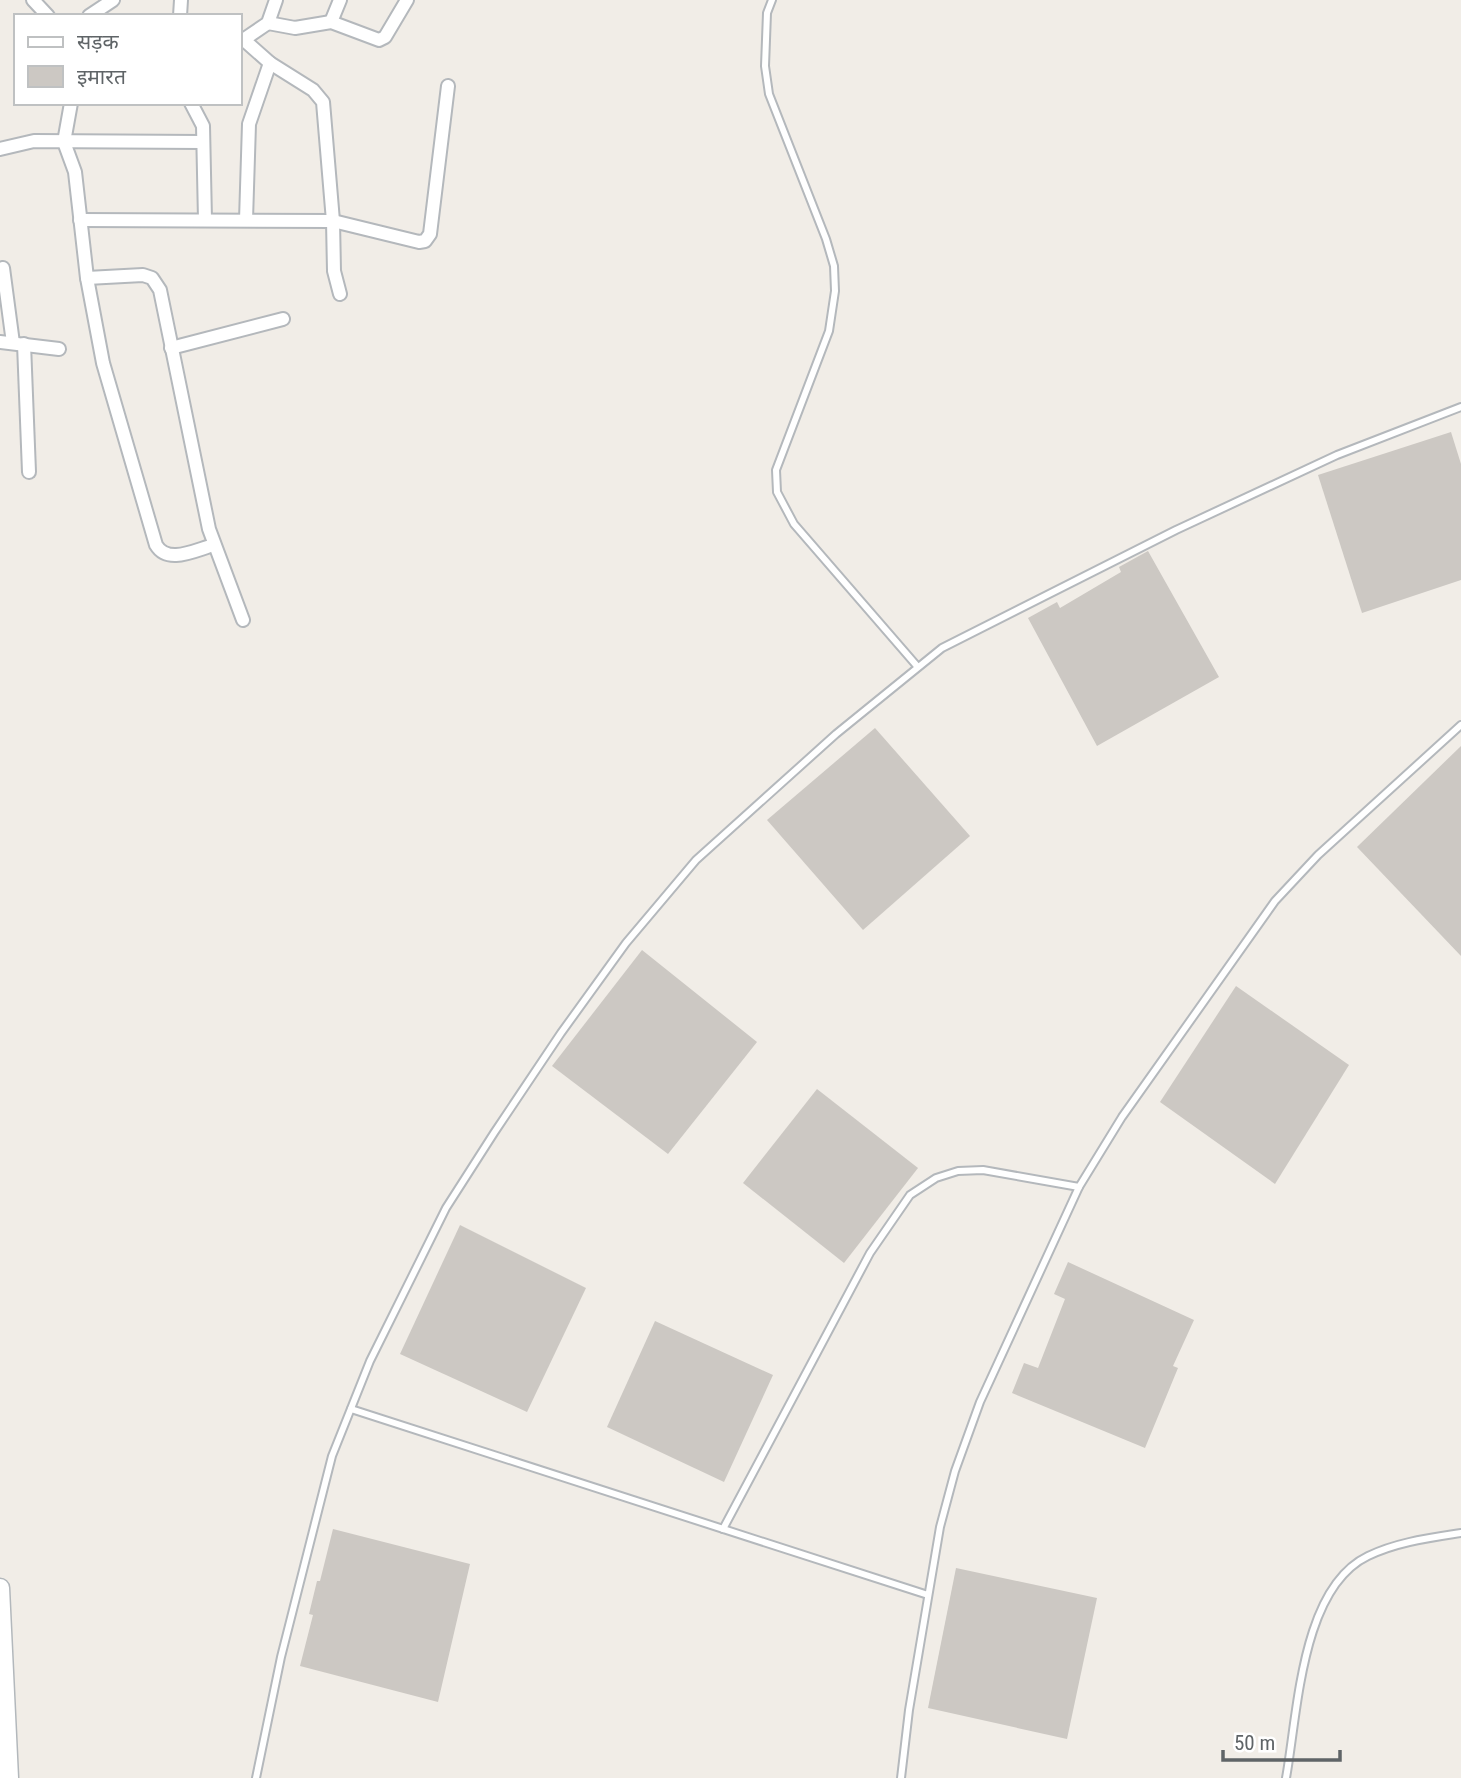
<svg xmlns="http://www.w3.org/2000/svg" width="1461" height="1778" font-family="'Roboto Condensed','Noto Sans Devanagari',sans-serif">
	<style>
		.building { fill: #ccc8c3 }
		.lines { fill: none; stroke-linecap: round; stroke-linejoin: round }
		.lane-casing { stroke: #b4b8bc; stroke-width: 10 }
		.street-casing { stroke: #b4b8bc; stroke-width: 16 }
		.secondary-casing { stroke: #b3b8bc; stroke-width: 21 }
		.lane { stroke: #fff; stroke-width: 6 }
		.street { stroke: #fff; stroke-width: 12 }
		.secondary { stroke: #fff; stroke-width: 18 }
	</style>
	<rect width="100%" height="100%" fill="#f1ede7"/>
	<g class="building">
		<path d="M1451,432L1461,464V580L1362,613L1318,475Z"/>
		<path d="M1148,551L1219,677L1097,746L1028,618L1057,602L1060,608L1121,572L1119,567Z"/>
		<path d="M875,728L970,836L863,930L767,820Z"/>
		<path d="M1461,746V956L1357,847Z"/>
		<path d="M642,950L757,1042L668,1154L552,1066Z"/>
		<path d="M1236,986L1349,1065L1275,1184L1160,1102Z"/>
		<path d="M817,1089L918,1168L844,1263L743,1183Z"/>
		<path d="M460,1225L586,1288L527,1412L400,1354Z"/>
		<path d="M1068,1262L1194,1320L1173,1366L1178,1368L1145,1448L1012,1393L1024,1363L1038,1368L1065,1299L1054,1294Z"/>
		<path d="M655,1321L773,1375L724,1482L607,1427Z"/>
		<path d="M333,1529L470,1564L438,1702L300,1666L313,1615L309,1614L317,1581H320Z"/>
		<path d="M956,1568L1097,1598L1067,1739L928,1708Z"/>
	</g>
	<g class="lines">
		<g class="lane-casing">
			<g id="lane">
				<path d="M772,0L767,13L765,66L769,94L826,239L834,266L835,291L829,331L776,470L777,492L794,524L917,666"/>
				<path d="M351,1409L928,1595"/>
				<path d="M723,1529L870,1253L910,1195L936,1178L958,1171L983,1170L1079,1187"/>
				<path d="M256,1778L281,1657L332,1456L370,1361L446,1208L494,1133L561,1033L626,943L696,860L836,734L942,648L1176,530L1337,455L1461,407"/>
				<path d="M901,1778L909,1710L940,1527L955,1471L980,1402L1079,1187L1122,1117L1275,901L1318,855L1461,725"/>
				<path d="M1286,1778C1298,1712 1301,1588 1368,1556C1397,1542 1429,1538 1461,1533"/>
			</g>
		</g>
		<g class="street-casing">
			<g id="street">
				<path d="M33,0L48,16"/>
				<path d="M89,16L113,0"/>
				<path d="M180,16L181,0"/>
				<path d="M331,22L340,0"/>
				<path d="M268,23L295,28L331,22L379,40L385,37L407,0"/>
				<path d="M244,40L270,63L313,90L323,102L333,221L334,271L340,294"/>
				<path d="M240,42L268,23L276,0"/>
				<path d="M71,103L64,142L75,172L87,278L103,363L156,545C168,565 195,550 214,545"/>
				<path d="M191,103L203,126L205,220"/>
				<path d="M0,149L34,141L203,142"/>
				<path d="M80,220L333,221L419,242L425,241L430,234L448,86"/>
				<path d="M246,220L249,124L270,63"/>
				<path d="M3,268L13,343"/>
				<path d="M87,278L143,275L152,278L160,290L209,529L243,620"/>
				<path d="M0,342L59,349"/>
				<path d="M24,344L29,472"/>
				<path d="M171,348L283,319"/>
			</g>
		</g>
		<g class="secondary-casing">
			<path id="secondary" d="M0,1588L9,1778"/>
		</g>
		<use href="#lane" class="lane"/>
		<use href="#street" class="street"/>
		<use href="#secondary" class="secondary"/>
	</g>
	<rect x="14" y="14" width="228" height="91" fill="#ffffff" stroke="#bfc1c2" stroke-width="2"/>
	<rect x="28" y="37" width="35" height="10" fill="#ffffff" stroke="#bfc1c2" stroke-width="2"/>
	<text x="77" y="49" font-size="21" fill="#5f6467">सड़क</text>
	<rect x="28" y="66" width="35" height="21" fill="#ccc8c3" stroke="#bfc1c2" stroke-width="2"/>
	<text x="77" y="84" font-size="21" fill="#5f6467">इमारत</text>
	<path d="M1223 1750v10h117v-10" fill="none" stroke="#5f6467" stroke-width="3.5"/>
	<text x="1234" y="1750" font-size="21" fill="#5f6467" stroke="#ffffff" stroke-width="5" paint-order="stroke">50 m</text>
</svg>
